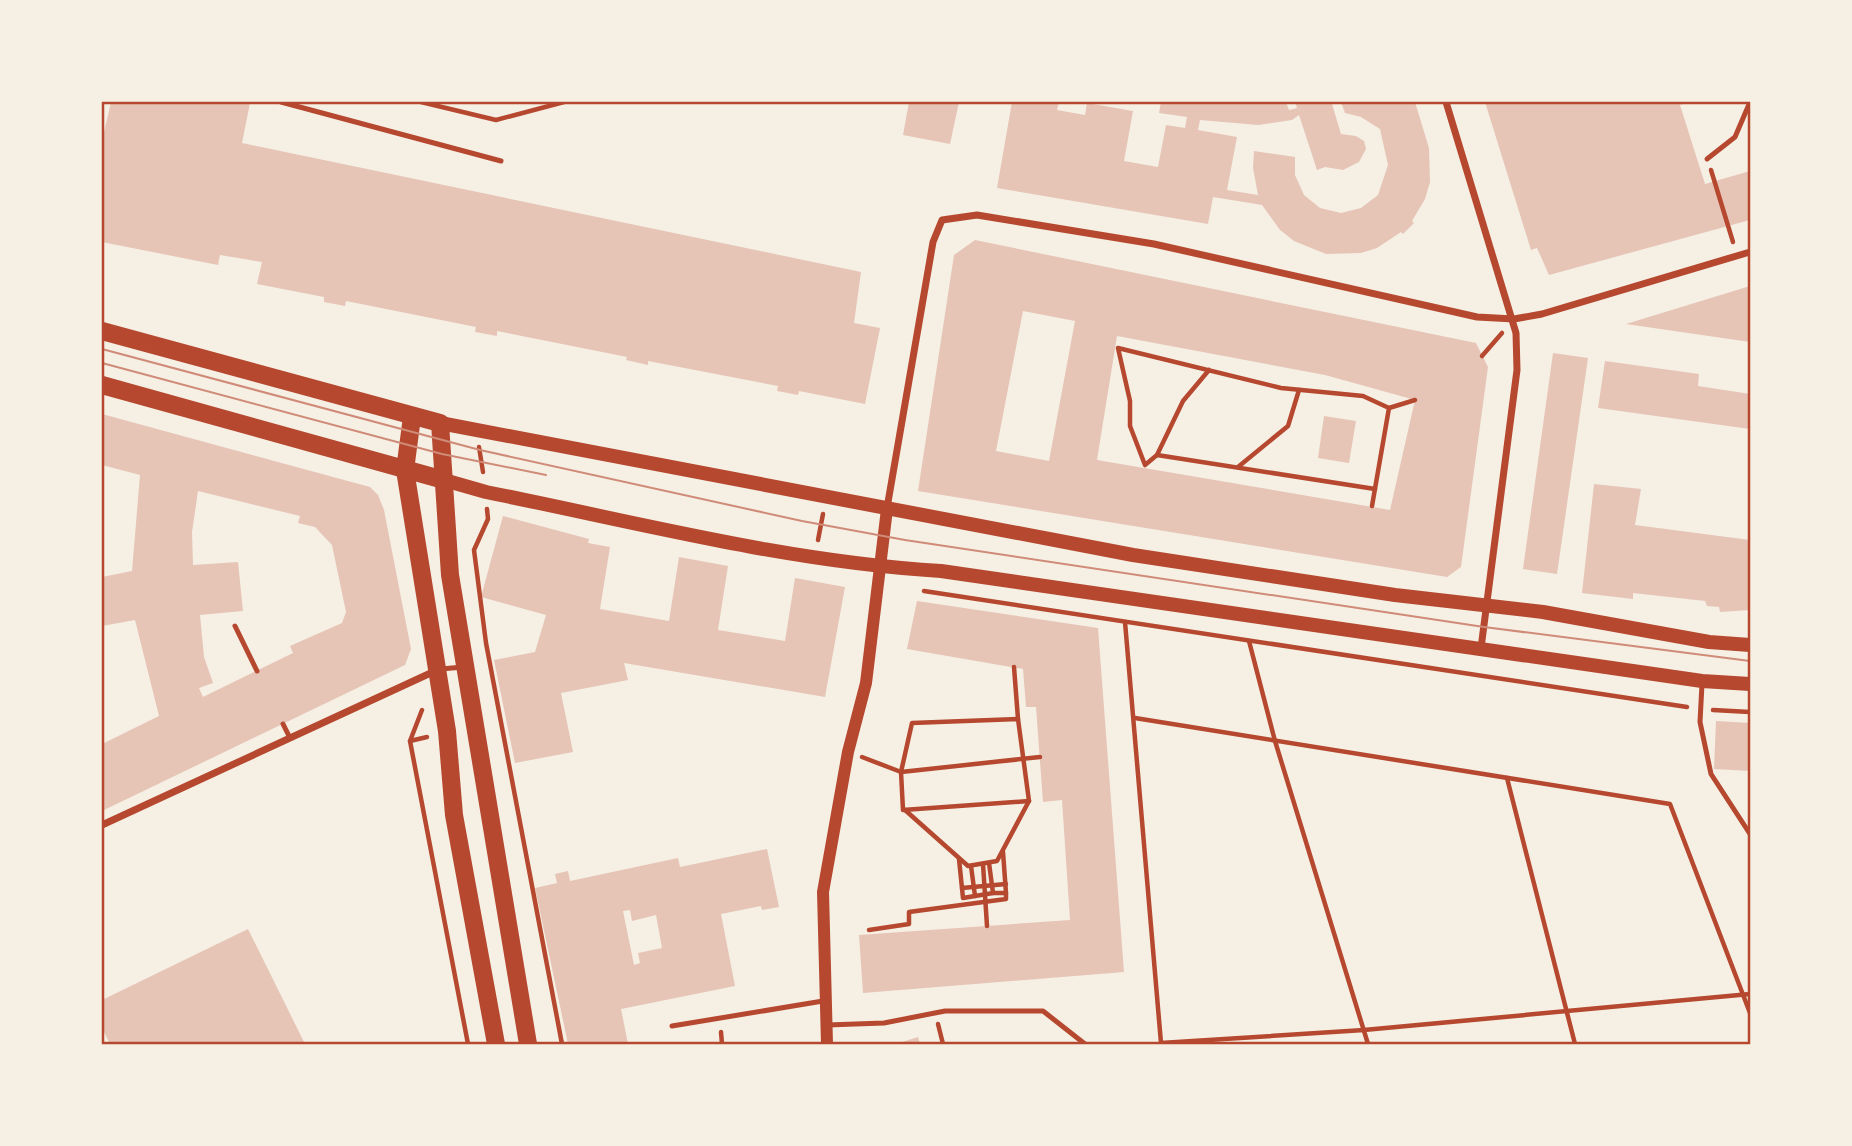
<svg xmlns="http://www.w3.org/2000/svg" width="1852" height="1146" font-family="'Space Grotesk',sans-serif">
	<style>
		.building { fill: #e6c5b7; fill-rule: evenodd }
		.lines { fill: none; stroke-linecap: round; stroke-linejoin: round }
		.path { stroke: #b5482f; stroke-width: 4.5 }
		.service { stroke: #b5482f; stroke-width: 5 }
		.minor { stroke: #b5482f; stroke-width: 7 }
		.tertiary { stroke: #b5482f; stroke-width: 12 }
		.secondary { stroke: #b5482f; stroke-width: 14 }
		.primary { stroke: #b5482f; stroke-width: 18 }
		.tram { stroke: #cf8b77; stroke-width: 2 }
		.neatline { fill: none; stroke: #b5482f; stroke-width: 2.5 }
	</style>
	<rect width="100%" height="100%" fill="#f6efe4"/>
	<g class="building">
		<path d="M111,102L250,103L242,143L861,272L854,323L880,328L865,404L799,391L798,395L777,391L778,386L648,361V365L626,360L627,357L497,331V336L475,332L476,327L346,301L345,306L324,302V297L257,284L262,262L220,255L218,265L102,242V141Z"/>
		<path d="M909,102H959L950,144L903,135Z"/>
		<path d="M1012,102H1059L1057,110L1085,115L1087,103L1133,111L1124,161L1158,167L1166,125L1185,128L1187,117L1159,113L1161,102H1286L1289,110L1297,108L1295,102H1337L1332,104L1341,134L1356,136L1364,141L1366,149L1359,162L1343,170L1325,167L1317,170L1299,115L1292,120L1258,125L1200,120L1198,130L1237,137L1227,190L1258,195L1253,168L1254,151L1295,157V175L1304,195L1320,208L1341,213L1361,208L1378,195L1388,165L1380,129L1361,117L1345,113L1341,102H1415L1429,148L1430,182L1425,199L1412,221L1414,223L1403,234L1401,232L1377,248L1361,253L1326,254L1294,241L1280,230L1262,205L1213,197L1208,224L997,188Z"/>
		<path d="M1485,102H1689L1680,105L1705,184L1750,171V220L1549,275L1537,248L1531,250Z"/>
		<path d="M975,240L1476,343L1488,367L1461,567L1447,577L918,491L954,255ZM1023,311L1075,321L1049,461L996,451ZM1117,336L1325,375L1415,400L1390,510L1097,460Z"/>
		<path d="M1750,286V342L1626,324Z"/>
		<path d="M1553,353L1588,358L1557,574L1523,569Z"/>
		<path d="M1605,361L1699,374L1698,386L1750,394V429L1598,408Z"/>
		<path d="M102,414L370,487L378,495L384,510L411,649L405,665L102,811V744L159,716L135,620L102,626V577L132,571L140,475L102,465ZM198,491L300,516L298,523L315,527L332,545L346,612L342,623L290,646L293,653L203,697L199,688L213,683L204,657L200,615L243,611L238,562L193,565L192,532Z"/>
		<path d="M1324,416L1356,421L1349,463L1318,458Z"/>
		<path d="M1594,484L1641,489L1635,525L1750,540V610L1720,612L1719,607L1707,606L1705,601L1633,593V599L1582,593Z"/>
		<path d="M503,516L589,539L588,543L610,547L600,609L669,621L679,557L728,566L718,630L785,641L795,578L845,587L825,697L624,663L628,680L561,693L573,752L515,763L494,660L535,652L546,615L481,597Z"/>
		<path d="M917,601L1098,628L1124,972L863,993L859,935L1070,920L1062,800L1043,802L1036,707H1026L1023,669L907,649Z"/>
		<path d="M1716,721L1750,723V771L1714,769Z"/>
		<path d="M767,849L779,907L762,910L761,906L721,914L735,986L621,1009L628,1044H568L535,888L557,883L555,874L568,871L570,881L678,858L680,867ZM630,910L632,921L656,915L662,948L638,953L640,963L634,965L623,911Z"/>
		<path d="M248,929L305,1044H110L102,1028V1000Z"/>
		<path d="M918,1037L920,1044H896Z"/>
	</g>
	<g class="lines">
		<g class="path">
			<path d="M421,102L496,120L564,102"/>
			<path d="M1711,170L1733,242"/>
			<path d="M1482,356L1502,333"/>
			<path d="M1209,370L1183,401L1157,455L1145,465L1130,426V401L1118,348L1281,388L1363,396L1389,408L1372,506"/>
			<path d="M1389,408L1415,400"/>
			<path d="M479,447L483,472"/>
			<path d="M1157,455L1375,489"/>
			<path d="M1238,467L1288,426L1299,390"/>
			<path d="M487,509L488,519L474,550L486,643L562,1044"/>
			<path d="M818,540L823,514"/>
			<path d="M924,591L1687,707"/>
			<path d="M1125,622L1161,1043"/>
			<path d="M1249,641L1275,741L1368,1044"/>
			<path d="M1014,667L1018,719"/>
			<path d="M422,710L410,741L468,1044"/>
			<path d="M1713,710L1750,712"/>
			<path d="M1135,718L1670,804L1750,1013"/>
			<path d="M1018,719L1029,801L903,810L901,772L912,723Z"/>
			<path d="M410,741L427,737"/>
			<path d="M862,757L901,772L1040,757"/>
			<path d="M1507,778L1575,1044"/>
			<path d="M905,810L968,866L997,861L1029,801"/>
			<path d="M959,859L963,898L975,896"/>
			<path d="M983,864L987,926"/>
			<path d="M971,866L975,896L993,893L989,863"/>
			<path d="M962,888L1006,884"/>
			<path d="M993,893H1006L1003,852"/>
			<path d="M869,930L909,924V912L1006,899V893"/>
			<path d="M938,1024L943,1044"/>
			<path d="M721,1032L722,1044"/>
			<path d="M1161,1043L1364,1030L1750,994"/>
		</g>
		<g class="service">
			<path d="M281,102L501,161"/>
			<path d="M1707,159L1735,137L1750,102"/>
			<path d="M235,626L257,671"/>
			<path d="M441,669L463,667"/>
			<path d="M1702,684L1700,722L1711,774L1750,834"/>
			<path d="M283,724L290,738"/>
			<path d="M827,1025L884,1023L945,1011H1043L1085,1044"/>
			<path d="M672,1026L823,1001"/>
		</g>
		<g class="minor">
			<path d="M1446,102L1516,333L1517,370L1481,648"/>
			<path d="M887,508L933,242L942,220L977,215L1154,244L1477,317L1514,319L1542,314L1750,252"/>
			<path d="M102,825L435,671"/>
		</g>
		<path class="tertiary" d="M827,1044L823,892L848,752L866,683L887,509"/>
		<g class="secondary">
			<path d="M440,423L1133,555L1395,595L1543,612L1709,642L1750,645"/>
			<path d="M444,480L486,492C636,522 787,562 941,571L1702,681L1750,684"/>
		</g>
		<g class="primary">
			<path d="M102,331L440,423L450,575L528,1044"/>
			<path d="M102,385L444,480"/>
			<path d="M412,417L405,470L447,731L454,815L496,1044"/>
		</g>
		<g class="tram">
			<path d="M102,349L480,450L802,521L905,540L1484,627L1750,661"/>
			<path d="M102,363L442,454L546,475"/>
		</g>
	</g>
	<rect width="1852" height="1146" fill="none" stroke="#f6efe4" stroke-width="206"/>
	<rect x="103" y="103" width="1646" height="940" class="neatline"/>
</svg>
